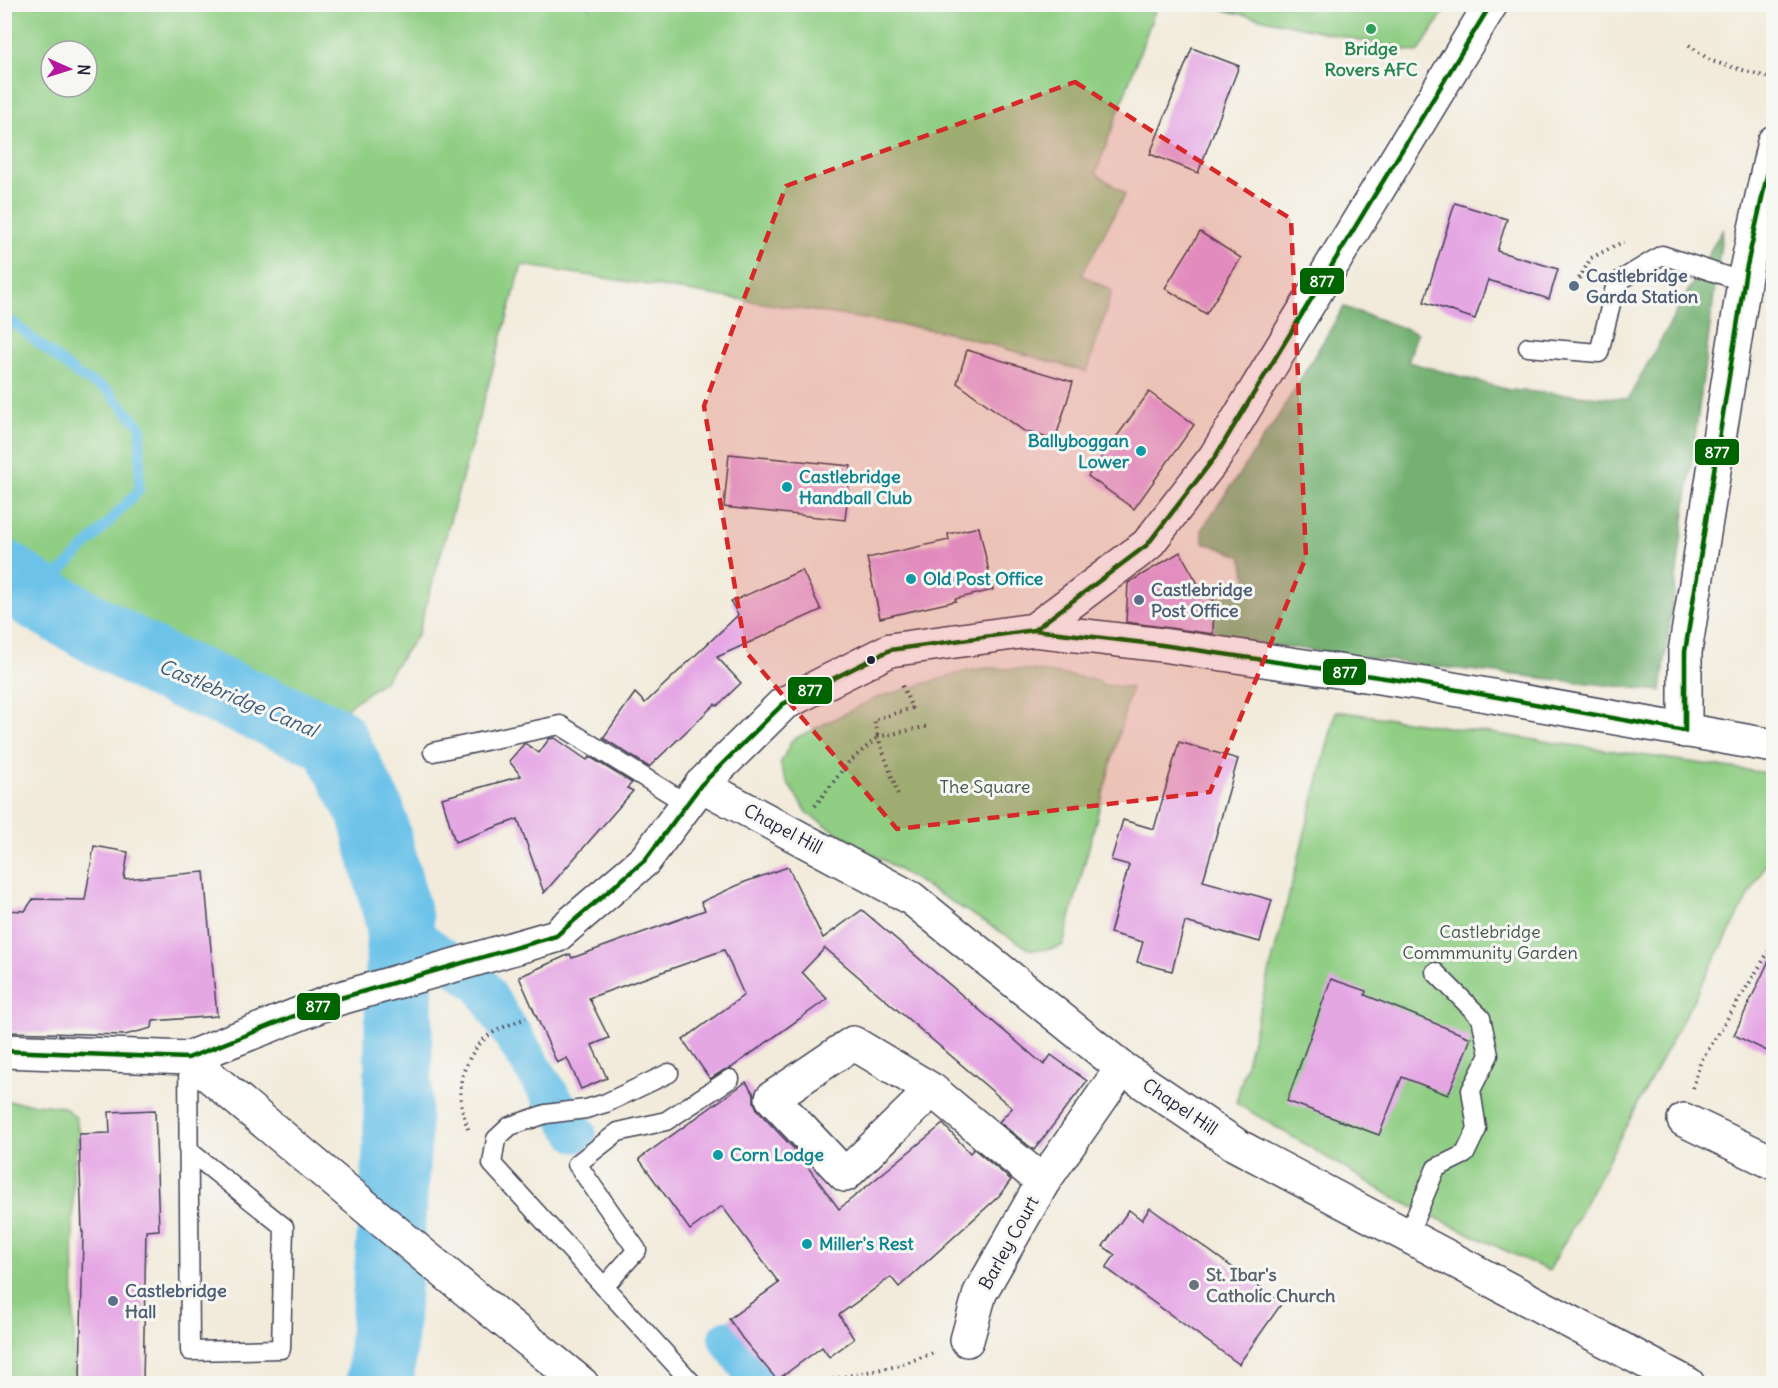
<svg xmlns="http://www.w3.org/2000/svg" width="1778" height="1388" font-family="Delius,sans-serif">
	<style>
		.green { fill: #90ce84; stroke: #597860; stroke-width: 1.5; fill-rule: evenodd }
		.forest { fill: #74b172; stroke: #4b6a56; stroke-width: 1.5 }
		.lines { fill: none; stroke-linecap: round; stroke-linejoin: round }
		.stream { stroke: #6cc2e9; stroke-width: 10 }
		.canal { stroke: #6cc2e9; stroke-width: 39 }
		.river { stroke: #6cc2e9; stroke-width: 68 }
		.building { fill: #e5a6e4 }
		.service-casing { stroke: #414053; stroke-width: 21 }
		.minor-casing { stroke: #414053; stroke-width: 36 }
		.tertiary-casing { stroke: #414053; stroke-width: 36 }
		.secondary-casing { stroke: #414053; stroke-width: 36 }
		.path { stroke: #414053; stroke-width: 4; stroke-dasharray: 1.5 4.5; stroke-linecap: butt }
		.service { stroke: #fff; stroke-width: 18 }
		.minor { stroke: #fff; stroke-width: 33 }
		.tertiary { stroke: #fff; stroke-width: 33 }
		.secondary { stroke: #fff; stroke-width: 33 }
		.bus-1-casing { stroke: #f6f6f2; stroke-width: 9 }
		.bus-1 { stroke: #006400; stroke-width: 4.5 }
		.marked { fill: #d62828; fill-opacity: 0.2; stroke: #d62828; stroke-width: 4.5; stroke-dasharray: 12 8; stroke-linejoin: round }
		.leisure-dot { fill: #2e9e5b; stroke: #f6f6f2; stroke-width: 2 }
		.service-dot { fill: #5c6f8a; stroke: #f6f6f2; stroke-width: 2 }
		.culture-dot { fill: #0f9aa8; stroke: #f6f6f2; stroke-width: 2 }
		.bus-dot { fill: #22223b; stroke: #f6f6f2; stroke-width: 2 }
		.worship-dot { fill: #6b7280; stroke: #f6f6f2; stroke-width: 2 }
		.labels { text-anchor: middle; stroke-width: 6; stroke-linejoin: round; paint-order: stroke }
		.leisure-label { font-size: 18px; font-weight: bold; fill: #27864d; stroke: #f6f6f2 }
		.service-label { font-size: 18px; font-weight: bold; fill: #4e5e75; stroke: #f6f6f2; text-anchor: start }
		.culture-label { font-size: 18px; font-weight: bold; fill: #0d838f; stroke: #f6f6f2; text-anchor: start }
		.park-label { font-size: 18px; fill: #435651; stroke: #f6f6f2 }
		.street-label { font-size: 18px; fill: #22223b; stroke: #f6f6f2 }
		.worship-label { font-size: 18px; font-weight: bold; fill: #5b616d; stroke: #f6f6f2; text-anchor: start }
		.water-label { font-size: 20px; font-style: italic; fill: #3c5a78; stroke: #f6f6f2 }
		.line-badge { stroke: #f6f6f2; stroke-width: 2 }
		.badge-label { font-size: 16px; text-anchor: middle; font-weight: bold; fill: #fff }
	</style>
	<rect width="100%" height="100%" fill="#f6f6f2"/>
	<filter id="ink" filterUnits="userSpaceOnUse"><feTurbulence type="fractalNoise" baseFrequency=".0167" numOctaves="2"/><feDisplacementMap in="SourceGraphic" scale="12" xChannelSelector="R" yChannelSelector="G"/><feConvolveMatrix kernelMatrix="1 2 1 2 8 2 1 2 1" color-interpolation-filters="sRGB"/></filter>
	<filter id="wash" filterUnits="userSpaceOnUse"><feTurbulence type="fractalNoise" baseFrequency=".008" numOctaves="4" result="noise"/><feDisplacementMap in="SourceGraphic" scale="24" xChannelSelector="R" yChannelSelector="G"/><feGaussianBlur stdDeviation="1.35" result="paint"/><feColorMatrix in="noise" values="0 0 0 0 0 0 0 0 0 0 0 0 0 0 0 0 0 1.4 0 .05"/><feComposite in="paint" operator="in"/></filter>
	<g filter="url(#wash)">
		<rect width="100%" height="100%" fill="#f2ebdb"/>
		<g class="green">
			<path d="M587,4L589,8L590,4L1157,5L1096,173L1125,194L1082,275L1112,291L1087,372L947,332L522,265L418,634L385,680L345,709L333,739L36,596L5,574V5ZM51,51H87V87H51Z"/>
			<path d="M1201,5L1448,4V5L1418,53Z"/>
			<path d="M988,668L1033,670L1097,680L1103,685L1131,688L1063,945C1051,950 1042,951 1029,949L809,815L786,781L780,764L792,740L876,698L967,671Z"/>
			<path d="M1336,711L1773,774V850L1549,1271L1396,1199L1236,1103Z"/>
			<path d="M5,1101L64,1107L76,1118L79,1134L73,1168L74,1383L5,1384Z"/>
		</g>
		<path class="forest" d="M1723,228L1661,691L1423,665L1213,637L1214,598L1249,590L1241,556L1203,542L1202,529L1277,418L1344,307L1417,333L1408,362L1509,390L1628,399Z"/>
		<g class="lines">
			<path class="stream" d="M4,315L79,376L107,390L141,427L139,490L92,540L36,596"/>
			<g class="canal">
				<path d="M400,925L481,985L552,1098L577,1133"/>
				<path d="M728,1339L761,1384"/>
			</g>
			<path class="river" d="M4,574L36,596L158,665L333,739L371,813L400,925L397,1146L380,1384"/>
		</g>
		<g id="blocks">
			<g class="building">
				<path d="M1192,48L1239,66L1198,173L1150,154Z"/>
				<path d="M1455,203L1507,219L1497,251L1558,269L1549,299L1488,280L1475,319L1424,302Z"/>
				<path d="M1200,232L1241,258L1206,314L1165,288Z"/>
				<path d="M967,350L1073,382L1055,440L1024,431L957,383Z"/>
				<path d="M1149,392L1194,425L1134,509L1088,476Z"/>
				<path d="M729,454L851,466L845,520L724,507Z"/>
				<path d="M979,527L993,590L955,599L956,601L880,618L867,558L949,540L948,534Z"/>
				<path d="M1180,552L1206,598H1214L1213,634L1126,622L1128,583Z"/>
				<path d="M802,570L821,610L717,657L741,683L717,706L715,704L649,767L603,738L635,693L645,703L738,615L731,602Z"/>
				<path d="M555,738L587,760L590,757L632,783L627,788L633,791L544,893L518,819L455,842L442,798L521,776L509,761L524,744H526L539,753L549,739Z"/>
				<path d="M1179,742L1238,759L1203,881L1272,900L1260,942L1185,922L1172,971L1137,962L1143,942L1110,933L1129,865L1111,860L1123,820L1154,829Z"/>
				<path d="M94,846L128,852L124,879L204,872L217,1016L153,1021L152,1028L125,1035L4,1032V910L25,911L33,899L85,900Z"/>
				<path d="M788,867L823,938L862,910L1044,1065L1051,1055L1087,1081L1034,1150L999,1122L1012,1108L825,948L802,972L827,999L731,1068L724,1070L710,1079L683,1040L744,995L724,950L589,998L609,1038L592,1045L607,1078L581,1089L567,1058L557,1063L519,977L570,954L572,958L705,910L701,902L745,882Z"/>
				<path d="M1773,952V1054L1734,1035Z"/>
				<path d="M1331,979L1366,991L1365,995L1471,1038L1448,1095L1402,1077L1379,1135L1287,1101Z"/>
				<path d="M746,1082L754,1094V1102L758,1111L796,1151L839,1209L943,1124L970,1153L974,1149L1011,1180L999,1196L899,1287L891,1277L839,1315L854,1339L829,1357L822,1347L777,1380L742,1338L729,1319L779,1283L722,1206L690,1230L639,1159Z"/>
				<path d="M155,1110L159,1230L146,1231L143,1383H80L83,1232H82L79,1134L110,1133L109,1112Z"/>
				<path d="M1150,1208L1282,1303L1239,1364L1106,1268L1115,1255L1103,1246L1129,1210L1142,1220Z"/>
			</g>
		</g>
	</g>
	<g filter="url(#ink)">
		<use href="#blocks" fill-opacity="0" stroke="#414053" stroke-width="1.5"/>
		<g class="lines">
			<g class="service-casing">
				<g id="service">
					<path d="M1528,347L1599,353L1616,283L1662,255L1744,282"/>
					<path d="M433,752L560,725L687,804"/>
					<path d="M188,1058L190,1351L281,1349L284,1227L188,1150"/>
					<path d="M669,1073L606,1103L586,1109L546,1114L510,1126L496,1139L492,1164L693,1384"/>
					<path d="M1408,1235L1436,1168L1465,1154L1477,1129L1471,1090L1489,1055L1481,1018L1435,972"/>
					<path d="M604,1287L637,1250L577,1164L618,1132L666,1121L730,1079"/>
				</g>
			</g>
			<g class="minor-casing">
				<g id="minor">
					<path d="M1685,731V652L1746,270L1774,142"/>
					<path d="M932,1090L845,1175L772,1098L853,1043L932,1090L1043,1182"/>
					<path d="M1684,1120L1774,1163"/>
					<path d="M967,1340L980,1293L1043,1182L1122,1068"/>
				</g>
			</g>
			<g class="tertiary-casing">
				<g id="tertiary">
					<path d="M1034,630L1162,645L1419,683L1774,746"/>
					<path d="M701,785L911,898L1122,1068L1236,1145L1688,1384"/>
					<path d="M188,1058L337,999L556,936L645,860L701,785L783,704L890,650L1034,630L1147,545L1215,457L1491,4"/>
				</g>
			</g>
			<g class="secondary-casing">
				<path id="secondary" d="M4,1051L188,1058L427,1258L582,1384"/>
			</g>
			<g class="path">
				<path d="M1689,45L1711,61L1774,79"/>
				<path d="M1573,289L1591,258L1621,243H1624"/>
				<path d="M898,794L878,737L929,726"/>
				<path d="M815,806L848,763L878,737L874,720L912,708L902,685"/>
				<path d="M1693,1088L1700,1063L1774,943"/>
				<path d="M468,1129C466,1122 463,1114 462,1107C456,1081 468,1052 488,1036C499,1028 514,1023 526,1018"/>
				<path d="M809,1384L897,1366L936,1352"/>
			</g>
			<use href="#service" class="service"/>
			<use href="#minor" class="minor"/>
			<use href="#tertiary" class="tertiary"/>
			<use href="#secondary" class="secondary"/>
			<g class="bus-1-casing">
				<g id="bus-1">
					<path d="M1034,630L1162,645L1419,683L1685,731V652L1746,270L1774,144"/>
					<path d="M4,1051L188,1058L337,999L556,936L645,860L701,785L783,704L890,650L1034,630L1147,545L1215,457L1491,4"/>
				</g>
			</g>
			<use href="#bus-1" class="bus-1"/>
		</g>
	</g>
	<path class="marked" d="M1075,82L1291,219L1306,557L1210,792L897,829L746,652L704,406L786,186Z"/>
	<circle class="leisure-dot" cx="1371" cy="29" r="6"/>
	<g class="service-dot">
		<circle cx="1574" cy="286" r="6"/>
		<circle cx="1139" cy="600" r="6"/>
		<circle cx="113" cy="1301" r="6"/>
	</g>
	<g class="culture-dot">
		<circle cx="1141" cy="451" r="6"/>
		<circle cx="787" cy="487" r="6"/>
		<circle cx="911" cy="579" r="6"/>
		<circle cx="718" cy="1155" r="6"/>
		<circle cx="807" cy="1244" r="6"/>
	</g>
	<circle class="bus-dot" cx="871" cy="660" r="5"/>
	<circle class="worship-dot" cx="1194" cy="1285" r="6"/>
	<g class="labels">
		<g class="leisure-label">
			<text x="1371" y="55">Bridge<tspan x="1371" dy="21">Rovers AFC</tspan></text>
		</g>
		<g class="service-label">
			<text x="1586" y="282">Castlebridge<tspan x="1586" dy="21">Garda Station</tspan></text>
			<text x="1151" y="596">Castlebridge<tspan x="1151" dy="21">Post Office</tspan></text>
			<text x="125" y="1297">Castlebridge<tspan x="125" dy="21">Hall</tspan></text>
		</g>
		<g class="culture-label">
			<text x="1129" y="447" text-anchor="end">Ballyboggan<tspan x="1129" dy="21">Lower</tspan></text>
			<text x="799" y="483">Castlebridge<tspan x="799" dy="21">Handball Club</tspan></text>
			<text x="923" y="585">Old Post Office</text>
			<text x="730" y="1161">Corn Lodge</text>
			<text x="819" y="1250">Miller's Rest</text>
		</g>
		<g class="park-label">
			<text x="985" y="793">The Square</text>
			<text x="1490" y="938">Castlebridge<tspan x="1490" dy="21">Commmunity Garden</tspan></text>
		</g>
		<g class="street-label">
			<text transform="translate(783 829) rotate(28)" y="6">Chapel Hill</text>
			<text transform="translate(1180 1107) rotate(34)" y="6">Chapel Hill</text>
			<text transform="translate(1009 1243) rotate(-61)" y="6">Barley Court</text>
		</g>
		<g class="worship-label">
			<text x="1206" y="1281">St. Ibar's<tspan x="1206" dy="21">Catholic Church</tspan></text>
		</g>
		<g class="water-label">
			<text transform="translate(238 698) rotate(23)" y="7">Castlebridge Canal</text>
		</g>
	</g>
	<g class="line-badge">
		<rect x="1299" y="267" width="46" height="28" rx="6" fill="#006400"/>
		<rect x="1694" y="438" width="46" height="28" rx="6" fill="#006400"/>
		<rect x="1322" y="658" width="45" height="28" rx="6" fill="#006400"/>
		<rect x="787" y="676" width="46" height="29" rx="6" fill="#006400"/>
		<rect x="296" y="992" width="45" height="29" rx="6" fill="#006400"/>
	</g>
	<g class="badge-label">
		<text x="1322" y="287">877</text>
		<text x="1717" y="458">877</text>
		<text x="1345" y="678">877</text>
		<text x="810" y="696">877</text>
		<text x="318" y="1012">877</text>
	</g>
	<rect width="1778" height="1388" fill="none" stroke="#f6f6f2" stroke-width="24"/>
	<g transform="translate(69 69) rotate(93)"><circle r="28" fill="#f6f6f2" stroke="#a1a1a9" stroke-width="1.5"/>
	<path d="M0-4.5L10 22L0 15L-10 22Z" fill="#b5179e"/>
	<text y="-9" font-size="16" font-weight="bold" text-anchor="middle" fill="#22223b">N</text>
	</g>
</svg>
